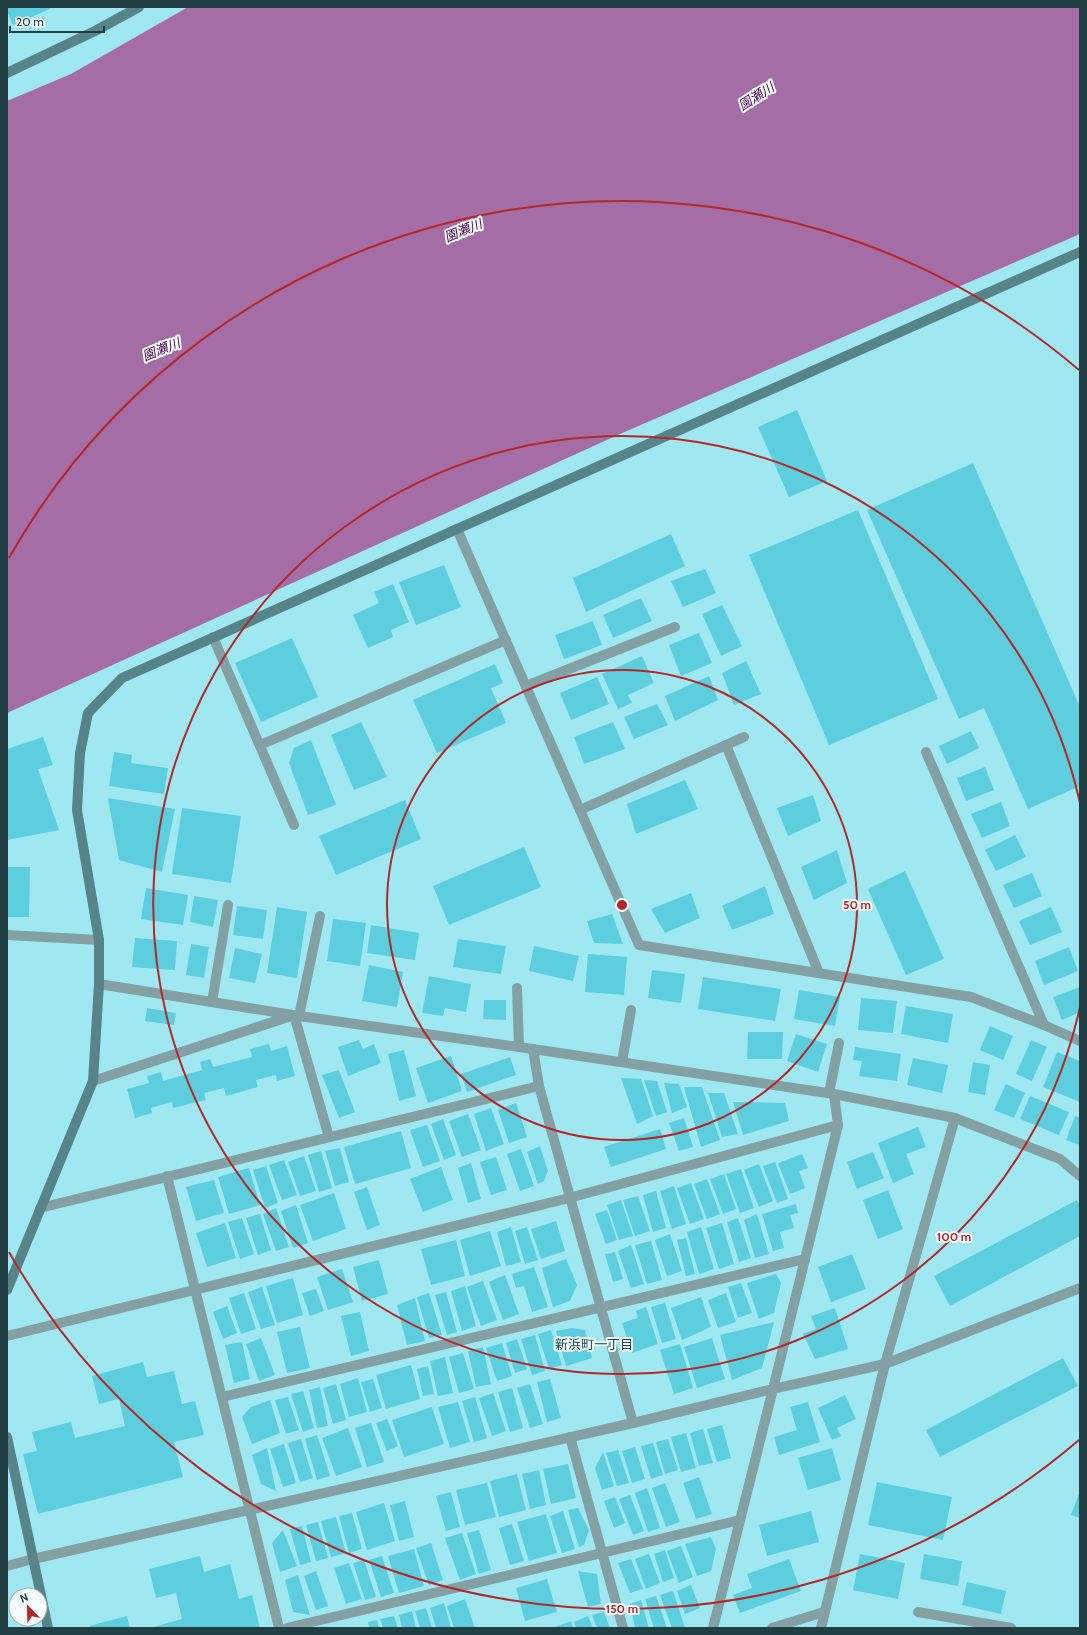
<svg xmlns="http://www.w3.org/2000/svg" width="1087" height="1635" font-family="Cabin,'Noto Sans JP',sans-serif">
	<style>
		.water { fill: #a56da5 }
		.building { fill: #5dcedd }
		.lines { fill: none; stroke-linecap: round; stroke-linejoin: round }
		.street { stroke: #83a0a4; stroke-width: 10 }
		.secondary { stroke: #57848a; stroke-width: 10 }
		.ring { fill: none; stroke: #b62626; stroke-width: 2 }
		.labels { text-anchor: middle; stroke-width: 4; stroke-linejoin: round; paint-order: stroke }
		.water-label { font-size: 13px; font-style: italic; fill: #4a004d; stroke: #f5fcfd }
		.neighbourhood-label { font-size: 13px; fill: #134e54; stroke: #f5fcfd }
		.centre { fill: #b62626; stroke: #f5fcfd; stroke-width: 2 }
		.ring-label { font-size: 12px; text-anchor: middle; font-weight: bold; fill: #b62626; stroke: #f5fcfd; stroke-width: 4; stroke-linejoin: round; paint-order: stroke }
	</style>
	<rect width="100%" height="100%" fill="#9fe8f2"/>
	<path class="water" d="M188,7H1080V234L620,434L7,713V101L71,74Z"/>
	<g class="building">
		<path d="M7,7H49L50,9L13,25L7,11Z"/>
		<path d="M797,410L827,481L789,497L758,427Z"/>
		<path d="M973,463L1080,707V786L1028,809L984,708L959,719L867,510Z"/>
		<path d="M858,510L938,699L829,745L749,555Z"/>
		<path d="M671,534L685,566L586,612L573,578Z"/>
		<path d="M444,565L461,607L416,625L399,582Z"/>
		<path d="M705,569L716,593L683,607L671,581Z"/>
		<path d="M393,584L409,622L391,630L393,637L368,648L353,615L379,603L374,592Z"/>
		<path d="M641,598L652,621L613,638L603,615Z"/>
		<path d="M722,605L742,646L721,656L702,614Z"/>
		<path d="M593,621L602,645L564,659L555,635Z"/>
		<path d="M699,633L712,663L681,676L669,645Z"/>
		<path d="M292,638L318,697L261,722L235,663Z"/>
		<path d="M642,656L654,683L628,695L632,703L618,709L602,674Z"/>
		<path d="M746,661L761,694L734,705L722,673Z"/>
		<path d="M495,664L503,683L491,688L506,723L437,753L413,700Z"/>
		<path d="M709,676L718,700L675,721L665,696Z"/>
		<path d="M597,677L609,704L571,720L560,693Z"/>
		<path d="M657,704L668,725L634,739L624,717Z"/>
		<path d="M361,722L387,777L354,790L331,735Z"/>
		<path d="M613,722L625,749L584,764L574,737Z"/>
		<path d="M971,731L979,748L947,764L939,746Z"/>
		<path d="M43,737L53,765L38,769L59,830L7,840V749Z"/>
		<path d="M311,740L336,805L308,815L289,763L294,748Z"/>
		<path d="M114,752L132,755L131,763L168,768L164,794L109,786Z"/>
		<path d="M985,767L994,790L966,801L957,778Z"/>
		<path d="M685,780L698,809L636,834L627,804Z"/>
		<path d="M813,795L821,821L788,836L777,808Z"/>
		<path d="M108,798L175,809L162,872L119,860Z"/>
		<path d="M405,800L421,839L336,875L319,836Z"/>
		<path d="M1001,802L1010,826L982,838L971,814Z"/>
		<path d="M182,808L241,816L231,883L172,874Z"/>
		<path d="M1015,835L1026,857L996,871L985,850Z"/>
		<path d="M524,847L541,887L449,925L433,886Z"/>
		<path d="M837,850L847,883L814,900L801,867Z"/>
		<path d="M7,867H30L29,917H7Z"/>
		<path d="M905,871L944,959L906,975L868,889Z"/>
		<path d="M1032,873L1042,896L1014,908L1003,885Z"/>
		<path d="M765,886L774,914L732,930L722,906Z"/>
		<path d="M146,888L188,895L183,925L141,919Z"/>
		<path d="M691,893L700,918L665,933L651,909Z"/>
		<path d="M194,896L218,900L213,927L190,922Z"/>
		<path d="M237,906L267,910L263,939L233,935Z"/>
		<path d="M277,907L307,912L297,978L267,973Z"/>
		<path d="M1051,907L1062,932L1030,945L1019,921Z"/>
		<path d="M612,914L623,944L594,943L587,921Z"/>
		<path d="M333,919L366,923L360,966L327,961Z"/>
		<path d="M371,925L419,933L415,960L367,953Z"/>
		<path d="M135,938L177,941L175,970L132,967Z"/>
		<path d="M458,939L506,946L501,974L453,967Z"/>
		<path d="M191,944L209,947L204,978L186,975Z"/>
		<path d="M534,946L579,956L573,981L529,971Z"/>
		<path d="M1069,947L1078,971L1044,985L1035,961Z"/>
		<path d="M235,948L262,954L255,983L229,978Z"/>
		<path d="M588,954L627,957L624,995L585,992Z"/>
		<path d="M369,965L403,972L397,1007L362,1001Z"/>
		<path d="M652,970L685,974L681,1003L648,998Z"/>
		<path d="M429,976L471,984L466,1012L445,1008L443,1016L422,1013Z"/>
		<path d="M703,977L781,989L775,1021L698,1009Z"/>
		<path d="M1080,987V1018L1078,1013L1062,1020L1053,997Z"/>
		<path d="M799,990L840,997L835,1026L794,1019Z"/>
		<path d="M861,998L897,1001L893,1033L858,1030Z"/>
		<path d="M484,1000H506V1020L483,1019Z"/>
		<path d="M906,1006L953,1014L948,1043L901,1034Z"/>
		<path d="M147,1008L176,1013L174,1025L145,1021Z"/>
		<path d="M990,1026L1013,1036L1003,1060L980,1050Z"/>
		<path d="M748,1032H783L782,1059H747Z"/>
		<path d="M796,1034L827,1044L818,1072L787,1061Z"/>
		<path d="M359,1040L363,1049L374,1044L381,1063L348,1076L338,1047Z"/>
		<path d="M1031,1040L1047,1047L1032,1081L1016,1074Z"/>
		<path d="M269,1044L271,1051L287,1046L295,1076L277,1081L276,1075L256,1080L258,1087L226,1096L224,1088L204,1093L206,1100L173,1108L172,1102L151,1108L152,1113L135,1118L127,1089L149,1083L147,1076L161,1072L163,1081L202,1070L200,1062L210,1059L213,1067L252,1057L250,1049Z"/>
		<path d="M855,1047L901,1054L897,1081L859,1076L862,1061L853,1060Z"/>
		<path d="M404,1050L416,1096L399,1101L388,1054Z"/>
		<path d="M1057,1052L1080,1061V1102L1043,1087Z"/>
		<path d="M451,1056L462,1091L428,1103L416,1068Z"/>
		<path d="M510,1057L516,1075L467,1092L461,1074Z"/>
		<path d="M913,1058L948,1065L942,1093L907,1085Z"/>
		<path d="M973,1062L990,1065L985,1095L968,1092Z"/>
		<path d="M339,1070L355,1112L339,1118L322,1075Z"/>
		<path d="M621,1078L641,1079L653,1116L637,1124Z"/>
		<path d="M644,1080L657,1081L667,1112L656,1116Z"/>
		<path d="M664,1083L679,1084L687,1107L672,1113Z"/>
		<path d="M1006,1084L1025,1093L1014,1118L994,1110Z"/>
		<path d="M684,1087H702L720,1140L701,1147Z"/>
		<path d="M708,1093H724L738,1134L722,1137Z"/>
		<path d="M1030,1096L1069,1112L1059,1135L1020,1119Z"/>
		<path d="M733,1102L785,1103L789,1121L743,1135Z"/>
		<path d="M516,1103L527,1137L509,1143L498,1110Z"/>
		<path d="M491,1108L504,1144L486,1151L474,1114Z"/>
		<path d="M468,1114L481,1150L462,1157L449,1121Z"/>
		<path d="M1075,1116L1080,1118V1145L1066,1140Z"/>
		<path d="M684,1118L693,1147L679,1151L669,1123Z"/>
		<path d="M443,1119L456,1155L444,1160L431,1124Z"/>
		<path d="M427,1125L440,1161L423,1167L410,1130Z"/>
		<path d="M918,1127L926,1147L906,1154L914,1174L893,1183L878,1143Z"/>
		<path d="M660,1129L666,1149L611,1167L604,1147Z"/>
		<path d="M401,1131L411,1168L355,1184L344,1147Z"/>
		<path d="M540,1146L548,1171L544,1181L538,1184L527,1152Z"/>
		<path d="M340,1148L349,1182L335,1186L325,1151Z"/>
		<path d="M521,1149L534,1186L520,1191L507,1154Z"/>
		<path d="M321,1151L332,1188L319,1192L308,1155Z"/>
		<path d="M873,1152L884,1178L857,1189L847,1162Z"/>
		<path d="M802,1154L808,1168L799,1171L805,1188L790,1194L778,1163Z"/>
		<path d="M304,1156L316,1191L300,1196L288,1162Z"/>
		<path d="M496,1157L507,1190L491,1195L480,1162Z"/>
		<path d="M284,1160L297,1195L282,1200L269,1165Z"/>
		<path d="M775,1162L788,1199L777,1203L763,1166Z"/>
		<path d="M471,1163L481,1199L468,1203L458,1168Z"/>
		<path d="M759,1164L773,1201L759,1207L744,1170Z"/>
		<path d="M266,1166L278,1203L265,1208L253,1170Z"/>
		<path d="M441,1167L453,1200L423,1212L410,1179Z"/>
		<path d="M249,1168L260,1205L229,1214L218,1177Z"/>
		<path d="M741,1169L754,1208L740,1213L726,1174Z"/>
		<path d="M724,1174L736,1209L723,1214L710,1179Z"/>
		<path d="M707,1179L720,1214L707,1219L694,1184Z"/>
		<path d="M214,1180L224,1213L196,1221L186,1187Z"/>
		<path d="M691,1183L704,1219L690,1224L677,1188Z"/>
		<path d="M674,1186L686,1224L672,1229L660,1191Z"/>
		<path d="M367,1187L380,1225L367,1230L354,1192Z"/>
		<path d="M888,1190L903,1229L878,1239L863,1200Z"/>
		<path d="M656,1191L666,1228L653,1232L643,1195Z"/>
		<path d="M334,1193L346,1229L313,1241L300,1205Z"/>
		<path d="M638,1196L650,1231L635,1236L623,1200Z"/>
		<path d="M621,1200L633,1236L619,1240L607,1205Z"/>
		<path d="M1077,1200L1080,1205V1236L950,1306L934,1276Z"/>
		<path d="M796,1204L798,1213L790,1215L794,1228L780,1232L784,1248L773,1251L762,1214Z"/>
		<path d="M296,1205L308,1243L293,1248L281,1211Z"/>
		<path d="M276,1208L289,1247L276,1251L263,1214Z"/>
		<path d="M607,1210L617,1240L606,1244L595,1214Z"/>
		<path d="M260,1214L271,1250L258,1255L246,1218Z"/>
		<path d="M757,1214L769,1254L755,1258L744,1220Z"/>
		<path d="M242,1218L254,1254L240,1259L228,1222Z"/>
		<path d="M738,1218L751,1258L739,1262L727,1222Z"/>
		<path d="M556,1221L565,1251L541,1259L531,1229Z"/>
		<path d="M225,1223L236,1258L207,1267L196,1233Z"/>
		<path d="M722,1223L734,1264L719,1269L706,1228Z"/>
		<path d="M511,1227L521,1262L506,1266L497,1232Z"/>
		<path d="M527,1227L538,1260L525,1264L515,1231Z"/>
		<path d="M701,1227L714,1269L699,1274L687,1232Z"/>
		<path d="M490,1231L501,1266L470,1276L460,1240Z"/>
		<path d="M670,1234L682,1271L667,1276L655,1240Z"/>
		<path d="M686,1238L695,1274L686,1276L677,1240Z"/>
		<path d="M456,1240L465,1276L431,1285L421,1249Z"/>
		<path d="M651,1241L662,1280L647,1284L635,1245Z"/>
		<path d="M631,1245L644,1284L631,1288L618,1251Z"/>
		<path d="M615,1252L623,1279L613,1282L605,1254Z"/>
		<path d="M852,1254L866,1289L831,1302L818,1267Z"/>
		<path d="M566,1259L577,1285L570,1301L553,1307L542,1268Z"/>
		<path d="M379,1260L388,1294L362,1301L353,1267Z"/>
		<path d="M534,1267L548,1307L532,1312L524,1286L516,1288L512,1274Z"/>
		<path d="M342,1269L353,1302L328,1310L317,1277Z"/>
		<path d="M776,1274L781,1283L774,1313L759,1319L747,1283Z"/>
		<path d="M505,1275L519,1314L503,1320L489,1282Z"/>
		<path d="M293,1278L303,1315L277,1323L266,1286Z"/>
		<path d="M483,1281L497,1320L481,1326L467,1287Z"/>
		<path d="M741,1283L752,1313L738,1318L728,1287Z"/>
		<path d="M465,1286L476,1326L462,1331L451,1291Z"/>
		<path d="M262,1287L275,1325L261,1329L248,1292Z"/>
		<path d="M316,1289L324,1311L310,1316L302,1293Z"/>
		<path d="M446,1292L457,1332L447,1335L435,1295Z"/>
		<path d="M244,1293L256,1329L241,1334L229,1298Z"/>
		<path d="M429,1293L442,1335L429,1338L417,1297Z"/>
		<path d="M726,1293L736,1322L718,1328L708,1300Z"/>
		<path d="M701,1297L711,1327L682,1340L671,1308Z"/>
		<path d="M415,1298L425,1341L407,1345L397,1305Z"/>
		<path d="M665,1303L676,1339L662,1343L651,1307Z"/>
		<path d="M227,1306L237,1333L223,1339L213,1312Z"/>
		<path d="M646,1307L658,1344L632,1353L622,1323L638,1318L636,1311Z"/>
		<path d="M835,1308L848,1349L815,1359L803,1334L816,1329L811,1316Z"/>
		<path d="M360,1312L369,1351L351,1356L341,1316Z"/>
		<path d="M774,1322L762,1368L732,1380L720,1335Z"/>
		<path d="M300,1327L310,1368L287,1373L277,1332Z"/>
		<path d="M572,1328L585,1330L592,1358L566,1366L556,1331Z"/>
		<path d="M551,1330L562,1365L549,1369L538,1334Z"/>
		<path d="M535,1335L545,1371L532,1375L521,1339Z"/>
		<path d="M261,1338L275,1375L259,1381L246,1344Z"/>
		<path d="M712,1338L725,1379L697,1388L684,1347Z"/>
		<path d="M517,1339L527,1369L515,1373L506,1343Z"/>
		<path d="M242,1342L250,1379L234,1383L225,1345Z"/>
		<path d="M502,1343L512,1376L497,1381L486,1348Z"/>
		<path d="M680,1344L693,1388L674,1394L660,1350Z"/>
		<path d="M483,1347L491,1384L476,1387L468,1351Z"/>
		<path d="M463,1353L474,1389L459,1393L449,1357Z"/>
		<path d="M445,1357L453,1393L438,1396L430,1361Z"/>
		<path d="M1063,1358L1078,1386L940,1457L926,1430Z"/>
		<path d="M143,1362L147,1377L174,1371L182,1404L195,1401L204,1435L174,1442L183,1477L38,1514L23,1454L37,1451L32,1432L71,1422L75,1438L125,1426L119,1399L99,1404L92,1376Z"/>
		<path d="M411,1365L420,1399L386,1409L376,1375Z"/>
		<path d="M428,1366L434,1394L423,1396L417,1369Z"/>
		<path d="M358,1378L367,1412L349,1417L340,1384Z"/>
		<path d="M373,1379L382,1408L370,1412L361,1382Z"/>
		<path d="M550,1379L561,1418L547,1422L537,1382Z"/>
		<path d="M336,1384L346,1420L333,1424L323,1388Z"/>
		<path d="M530,1384L543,1424L530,1428L517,1388Z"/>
		<path d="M320,1387L328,1426L317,1428L309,1390Z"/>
		<path d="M512,1388L523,1428L510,1432L498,1392Z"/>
		<path d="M303,1391L314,1428L303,1432L291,1394Z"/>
		<path d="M493,1393L506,1431L492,1436L479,1398Z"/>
		<path d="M845,1395L856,1419L837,1428L841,1436L832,1440L818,1408Z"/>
		<path d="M288,1397L299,1430L286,1434L275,1400Z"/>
		<path d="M475,1397L487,1438L474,1442L462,1401Z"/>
		<path d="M270,1400L280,1433L252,1444L242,1417L251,1407Z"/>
		<path d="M458,1402L470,1442L450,1448L438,1407Z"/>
		<path d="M808,1402L820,1442L779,1455L774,1437L797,1430L790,1407Z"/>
		<path d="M432,1407L444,1444L404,1457L392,1420Z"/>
		<path d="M387,1419L398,1446L387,1451L376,1423Z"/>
		<path d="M371,1423L384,1462L367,1467L355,1428Z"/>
		<path d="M722,1425L731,1458L717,1462L707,1429Z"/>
		<path d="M348,1428L362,1467L336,1476L322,1438Z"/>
		<path d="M703,1429L713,1463L699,1466L690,1433Z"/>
		<path d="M686,1433L696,1468L681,1472L671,1437Z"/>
		<path d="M317,1435L330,1476L317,1480L305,1439Z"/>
		<path d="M301,1439L313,1478L300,1482L288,1443Z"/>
		<path d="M668,1439L678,1470L665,1474L656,1442Z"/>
		<path d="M653,1443L663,1475L651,1479L641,1446Z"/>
		<path d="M284,1444L296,1483L283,1487L270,1449Z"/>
		<path d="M635,1447L645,1479L632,1483L622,1451Z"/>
		<path d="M267,1448L276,1491L261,1484L252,1455Z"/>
		<path d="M832,1448L841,1480L808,1490L798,1458Z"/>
		<path d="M618,1450L629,1483L617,1486L606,1453Z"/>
		<path d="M603,1452L614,1486L602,1490L595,1468Z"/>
		<path d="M568,1464L576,1498L551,1504L543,1469Z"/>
		<path d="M539,1470L546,1505L530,1509L522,1474Z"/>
		<path d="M517,1474L526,1510L499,1517L490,1481Z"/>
		<path d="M699,1477L712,1514L696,1519L683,1483Z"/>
		<path d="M877,1482L952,1497L943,1540L868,1525Z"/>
		<path d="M487,1483L496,1517L465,1525L456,1490Z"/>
		<path d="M665,1483L680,1522L666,1527L652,1488Z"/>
		<path d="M647,1488L660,1528L648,1532L635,1493Z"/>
		<path d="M1080,1491V1518L1071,1515Z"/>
		<path d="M451,1492L460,1527L446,1531L436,1496Z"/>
		<path d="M630,1495L644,1531L633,1535L619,1499Z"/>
		<path d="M615,1497L625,1523L614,1528L604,1501Z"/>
		<path d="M405,1501L414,1537L399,1541L390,1505Z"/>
		<path d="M384,1503L395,1541L367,1550L356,1512Z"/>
		<path d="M578,1508L589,1530L584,1545L579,1547L568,1510Z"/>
		<path d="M563,1511L575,1549L562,1553L550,1516Z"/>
		<path d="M811,1511L819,1542L767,1556L759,1525Z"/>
		<path d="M352,1513L362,1549L349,1553L339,1516Z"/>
		<path d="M546,1514L557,1553L529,1561L517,1522Z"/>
		<path d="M336,1517L346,1553L331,1557L321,1521Z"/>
		<path d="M318,1522L328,1558L316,1561L306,1525Z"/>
		<path d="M512,1524L524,1561L510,1565L499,1528Z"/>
		<path d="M302,1526L311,1562L300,1565L290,1529Z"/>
		<path d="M283,1530L297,1566L280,1572L272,1543Z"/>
		<path d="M479,1530L491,1570L479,1574L467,1533Z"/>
		<path d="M462,1533L476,1574L460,1580L445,1538Z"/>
		<path d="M711,1537L716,1549L711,1571L697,1576L685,1544Z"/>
		<path d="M431,1543L443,1580L429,1585L416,1548Z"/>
		<path d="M681,1546L693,1577L679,1583L667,1551Z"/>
		<path d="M414,1549L424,1586L399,1593L388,1556Z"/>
		<path d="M665,1550L674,1578L663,1582L654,1554Z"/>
		<path d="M649,1554L660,1583L646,1589L635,1559Z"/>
		<path d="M860,1554L905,1563L898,1599L853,1590Z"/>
		<path d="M924,1554L962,1561L958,1586L920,1579Z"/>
		<path d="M200,1556L204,1572L230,1564L239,1599L252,1595L260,1628H150L182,1619L176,1593L156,1598L149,1569Z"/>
		<path d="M382,1556L394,1593L381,1597L369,1560Z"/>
		<path d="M631,1559L643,1589L630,1593L618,1563Z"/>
		<path d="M789,1559L801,1591L740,1613L733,1595L752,1588L747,1574Z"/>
		<path d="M364,1560L376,1597L365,1600L353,1563Z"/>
		<path d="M349,1563L362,1599L346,1604L334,1568Z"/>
		<path d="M316,1571L328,1606L316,1610L304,1576Z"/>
		<path d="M578,1571L597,1574L601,1604L588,1607Z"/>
		<path d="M298,1575L310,1615L293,1612L285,1580Z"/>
		<path d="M547,1579L557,1612L525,1621L516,1588Z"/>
		<path d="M967,1582L1006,1591L1001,1614L962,1605Z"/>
		<path d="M691,1585L700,1608L685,1614L677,1591Z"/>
		<path d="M673,1591L685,1628H672L660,1595Z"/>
		<path d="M656,1596L667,1628H654L645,1599Z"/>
		<path d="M465,1599L475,1628H454L447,1606Z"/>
		<path d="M641,1600L649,1628H635L630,1604Z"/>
		<path d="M444,1603L451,1628H436L430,1608Z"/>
		<path d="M426,1608L432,1628H420L415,1611Z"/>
		<path d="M412,1611L416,1628H402L399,1615Z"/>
		<path d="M604,1612L610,1628H597L592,1615Z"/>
		<path d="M127,1616L130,1628H90L89,1626Z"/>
		<path d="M394,1616L398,1628H383L380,1619Z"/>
		<path d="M588,1616L593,1628H576L574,1622Z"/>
		<path d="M377,1620L379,1628H369L368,1622Z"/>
		<path d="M571,1621L573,1628H552Z"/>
	</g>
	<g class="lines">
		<g class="street">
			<path d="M457,529L639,945L971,997L1044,1025L1080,1041"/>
			<path d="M213,637L294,825"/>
			<path d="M526,686L675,627"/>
			<path d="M260,745L506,640"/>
			<path d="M726,745L819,973"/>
			<path d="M926,752L1044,1025"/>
			<path d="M580,810L744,737"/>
			<path d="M7,935L99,940"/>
			<path d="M99,984L299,1016L533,1049L834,1094L955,1118L1060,1159L1080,1176"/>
			<path d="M517,988L519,1047"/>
			<path d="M212,1002L228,905"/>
			<path d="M299,1016L320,916"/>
			<path d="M533,1049L539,1086L633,1423"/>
			<path d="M622,1062L631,1010"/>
			<path d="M93,1081L294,1015L329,1137"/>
			<path d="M829,1093L839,1043"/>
			<path d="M167,1176L279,1628"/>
			<path d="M40,1208L539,1086"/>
			<path d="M7,1336L569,1198L838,1125"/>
			<path d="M222,1397L805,1259"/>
			<path d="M570,1437L623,1628"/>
			<path d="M7,1566L33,1559L633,1423L773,1389L885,1364L1080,1288"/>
			<path d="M918,1612L1011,1628"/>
			<path d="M287,1628L740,1520"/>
			<path d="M713,1628L773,1389L838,1125L834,1094"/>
			<path d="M772,1628L824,1612"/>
			<path d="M821,1628L885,1364L955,1118"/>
		</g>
		<g class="secondary">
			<path d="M7,73L95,31L139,7"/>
			<path d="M7,1290L93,1081L99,984V940L77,810L80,753L88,713L122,678L1080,252"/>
			<path d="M7,1437L48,1628"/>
		</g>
	</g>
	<g class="ring">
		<circle cx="622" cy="905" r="235"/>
		<path d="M1080 1007A469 469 0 1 1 1080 803"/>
		<path d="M1079 1440A704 704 0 0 1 9 1252M9 558A704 704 0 0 1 1079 370"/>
	</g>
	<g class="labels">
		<g class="water-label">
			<text transform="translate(756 96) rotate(-33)" y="5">園瀬川</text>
			<text transform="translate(463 230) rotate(-22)" y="5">園瀬川</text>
			<text transform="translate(161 349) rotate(-22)" y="5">園瀬川</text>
		</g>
		<g class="neighbourhood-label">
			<text x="594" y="1349">新浜町一丁目</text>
		</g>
	</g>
	<circle cx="622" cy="905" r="6" class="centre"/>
	<g class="ring-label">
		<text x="857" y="909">50 m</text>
		<text x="954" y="1241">100 m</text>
		<text x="622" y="1613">150 m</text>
	</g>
	<rect width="1087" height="1635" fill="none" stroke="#213f43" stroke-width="16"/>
	<g transform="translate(28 1607) rotate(337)"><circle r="19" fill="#f5fcfd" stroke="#a0b0b3"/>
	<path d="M0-3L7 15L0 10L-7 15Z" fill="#b62626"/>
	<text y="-6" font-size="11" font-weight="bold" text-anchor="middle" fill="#213f43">N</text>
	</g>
	<path d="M10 26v6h94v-6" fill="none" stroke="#213f43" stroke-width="2"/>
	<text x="16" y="26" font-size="12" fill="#213f43" stroke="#f5fcfd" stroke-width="3" paint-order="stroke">20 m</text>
</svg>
